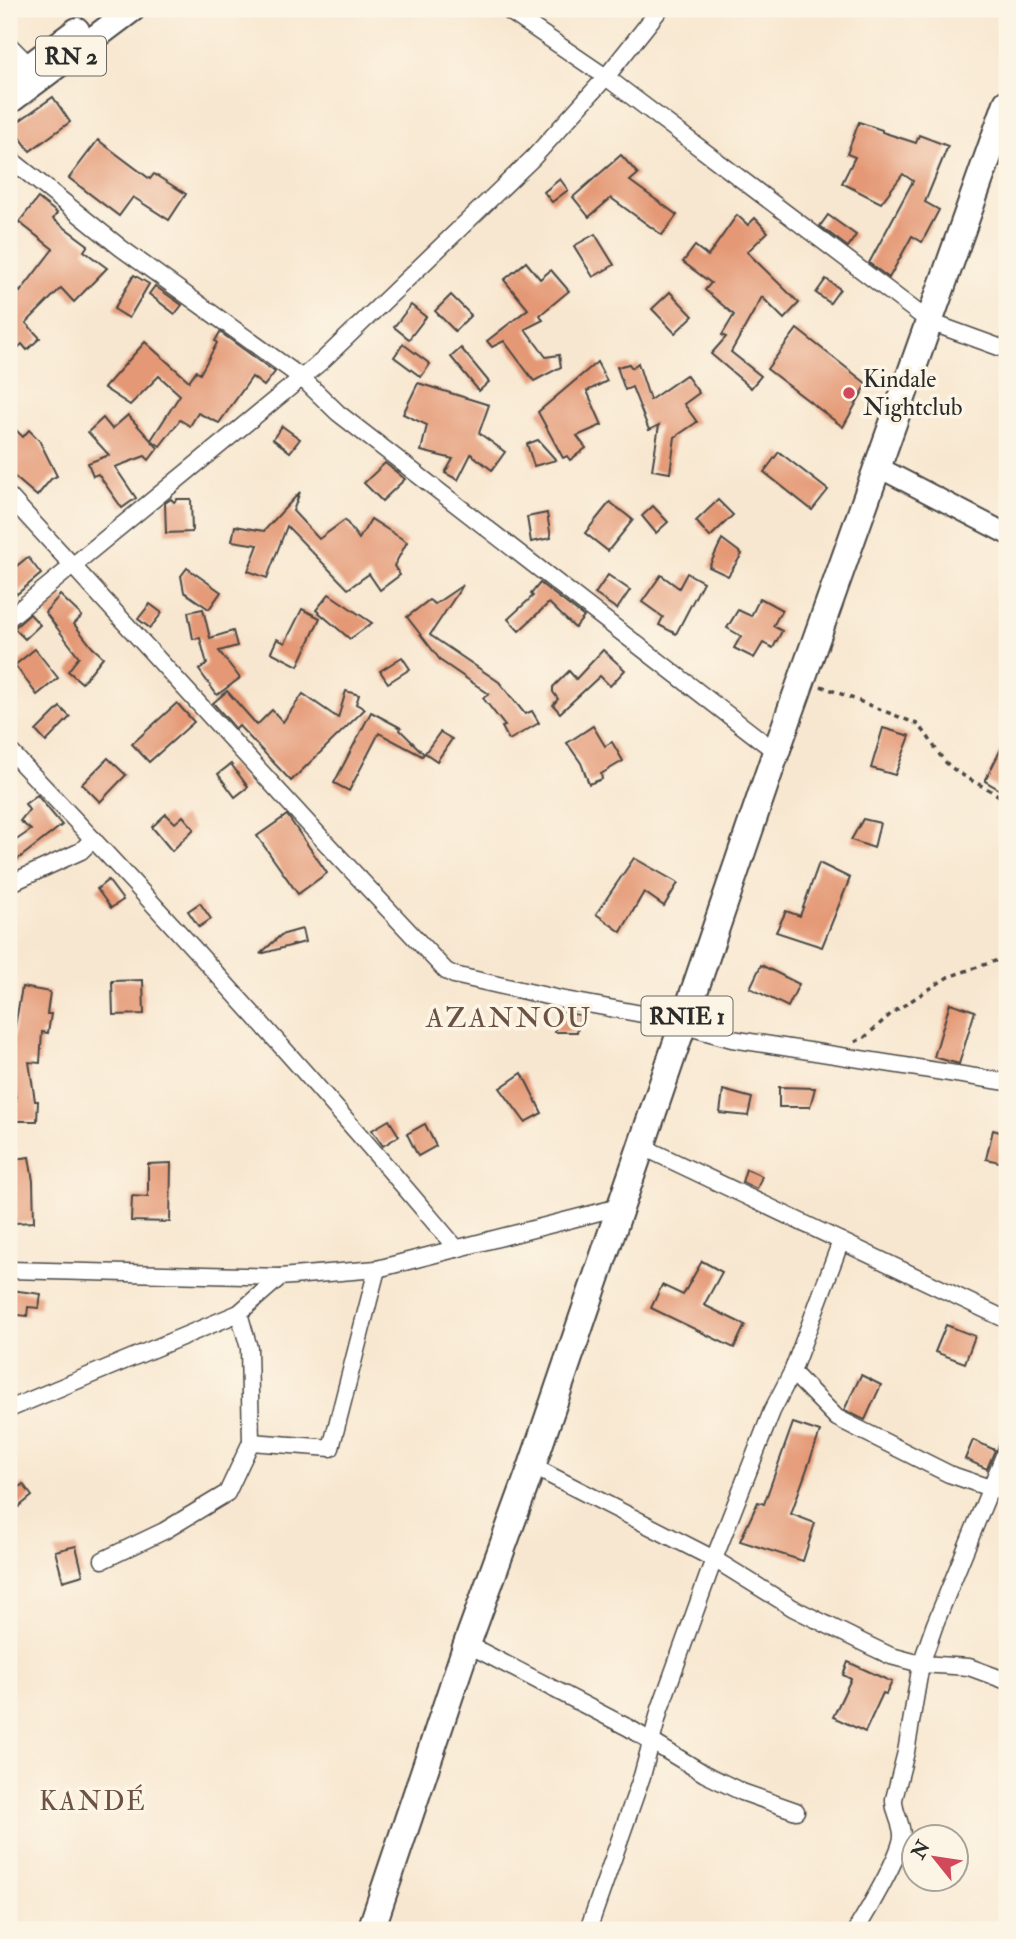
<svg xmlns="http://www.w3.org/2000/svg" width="1016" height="1939" font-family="'IM FELL Double Pica',serif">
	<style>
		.building { fill: #e49874 }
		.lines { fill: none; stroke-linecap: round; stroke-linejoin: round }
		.minor-casing { stroke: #4a4744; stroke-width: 19 }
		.tertiary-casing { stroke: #4a4744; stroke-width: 23 }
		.primary-casing { stroke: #4a4744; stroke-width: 28 }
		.trunk-casing { stroke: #4a4744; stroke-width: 30 }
		.path { stroke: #4a4744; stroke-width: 3.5; stroke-dasharray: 5 5; stroke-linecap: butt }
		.minor { stroke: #fff; stroke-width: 16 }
		.tertiary { stroke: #fff; stroke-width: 19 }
		.primary { stroke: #fff; stroke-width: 24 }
		.trunk { stroke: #fff; stroke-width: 26 }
		.poi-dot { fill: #d1495b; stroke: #fcf5e5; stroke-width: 2.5 }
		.labels { text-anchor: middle; stroke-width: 7; stroke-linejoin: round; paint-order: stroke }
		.shield { fill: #fcf5e5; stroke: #6a6863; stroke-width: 2 }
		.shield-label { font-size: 23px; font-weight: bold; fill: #2b2b2b }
		.poi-label { font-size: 24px; fill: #2b2b2b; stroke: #fcf5e5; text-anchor: start }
		.neighbourhood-label { font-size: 26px; letter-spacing: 2px; fill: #6c5145; stroke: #fcf5e5 }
		.quarter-label { font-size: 28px; letter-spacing: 2px; fill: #6c5145; stroke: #fcf5e5 }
	</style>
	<rect width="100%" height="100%" fill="#fcf5e5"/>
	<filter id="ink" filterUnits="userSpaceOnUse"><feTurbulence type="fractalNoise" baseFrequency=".0143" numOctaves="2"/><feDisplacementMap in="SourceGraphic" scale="14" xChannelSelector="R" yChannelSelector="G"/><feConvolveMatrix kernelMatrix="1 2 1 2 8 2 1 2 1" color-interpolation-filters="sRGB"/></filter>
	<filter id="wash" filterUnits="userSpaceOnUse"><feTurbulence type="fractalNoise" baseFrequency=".00686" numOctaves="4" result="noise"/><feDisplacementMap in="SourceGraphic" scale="28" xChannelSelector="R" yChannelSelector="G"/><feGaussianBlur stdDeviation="1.57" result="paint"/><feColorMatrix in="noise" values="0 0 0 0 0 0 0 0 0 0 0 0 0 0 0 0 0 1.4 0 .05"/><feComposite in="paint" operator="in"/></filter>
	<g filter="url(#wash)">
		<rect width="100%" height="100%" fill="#f8e7d0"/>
		<g id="blocks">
			<g class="building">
				<path d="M53,97L70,122L30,151L12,126Z"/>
				<path d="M859,122L882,130V132L916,143L919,135L948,146L925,202L939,210L922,242L912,236L889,278L869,263L913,181L903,174L881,203L842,183L855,157L847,154Z"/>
				<path d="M98,140L150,179L154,174L186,194L169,220L133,197L119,216L69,178Z"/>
				<path d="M621,155L638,174L630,181L677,215L662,235L611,198L589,217L573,197Z"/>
				<path d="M560,179L568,190L552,202L544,192Z"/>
				<path d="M38,198L57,213L53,219L88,245L84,251L107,268L74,302L61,288L26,323L40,338L27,350L22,344L9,356V277L20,292L53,249L19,222Z"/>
				<path d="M737,215L748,225L755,218L768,232L747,252L799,303L784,319L762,297L731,352L761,376L751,388L711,354L726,337L722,335L734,315L705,290L711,283L683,262L695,246L708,256Z"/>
				<path d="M828,215L856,235L848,247L820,226Z"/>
				<path d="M595,234L614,265L593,277L574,246Z"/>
				<path d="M526,262L540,279L551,270L569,291L540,315L543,320L525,329L546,357L559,355L561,367L534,381L504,341L492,347L487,341L528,309L504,280Z"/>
				<path d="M134,275L149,284L129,318L114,309Z"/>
				<path d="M826,279L840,289L830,303L816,293Z"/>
				<path d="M155,286L182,305L175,314L149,294Z"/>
				<path d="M670,292L693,316L675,333L652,309Z"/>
				<path d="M451,295L471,315L455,331L435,311Z"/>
				<path d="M411,305L426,317L409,339L394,327Z"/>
				<path d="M797,329L867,384L843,427L767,369Z"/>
				<path d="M220,332L275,372L264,386L252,377L219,423L198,413L190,426L180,420L160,446L151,440L180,395L159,376L130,405L104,388L145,342L189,381L196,371L200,374L217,343L215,341Z"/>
				<path d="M403,344L430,364L421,377L394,357Z"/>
				<path d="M461,348L489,382L479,391L451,357Z"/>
				<path d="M597,362L607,381L587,391L602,425L577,436L586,448L570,460L567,456L563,458L538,412Z"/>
				<path d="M638,363L650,400L686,375L699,393L684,404L697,422L675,437L670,473L652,470L659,425L649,430L632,387L625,390L617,367L629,364L632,368Z"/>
				<path d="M418,383L489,405L479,433L505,452L492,470L471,454L458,480L445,473L453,459L421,451L427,425L403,414Z"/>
				<path d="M128,415L158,448L149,460L145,456L115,467L136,498L122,508L98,474L93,476L88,463L109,455L88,432L103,418L112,429Z"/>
				<path d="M9,423L23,437L29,430L39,440L57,476L51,479L37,496L9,472Z"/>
				<path d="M282,426L300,439L290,452L273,439Z"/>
				<path d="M538,440L556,460L534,466L527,444Z"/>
				<path d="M779,452L828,490L812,510L764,472Z"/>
				<path d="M385,463L405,479L382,501L364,483Z"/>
				<path d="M300,492L293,511L319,539L345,520L359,539L371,519L407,542L394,566L400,575L380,590L369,574L348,589L287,526L267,578L248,571L258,545L232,541L235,526L264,531Z"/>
				<path d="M171,499L174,502L177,499H191L192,532L166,533L165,503Z"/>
				<path d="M718,500L733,515L710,537L696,521Z"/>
				<path d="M610,502L633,520L608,551L585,533Z"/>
				<path d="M653,506L668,522L656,533L642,516Z"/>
				<path d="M547,513L551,538L531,542L527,517Z"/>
				<path d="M722,539L742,554L728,576L709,567Z"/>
				<path d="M28,557L41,574L17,594L9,584V572Z"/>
				<path d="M187,568L221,592L209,609L184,592L181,576Z"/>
				<path d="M687,573L703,582L676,634L659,625L663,617L642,602L661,575L679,588Z"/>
				<path d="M608,575L630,590L617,609L595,594Z"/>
				<path d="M540,583L584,617L575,628L549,603L519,631L508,619L533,596L531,594Z"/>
				<path d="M463,585L430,635L499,682L525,714L532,711L539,723L509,740L502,727L505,726L483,698L489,694L441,661L407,617L429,600L435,604Z"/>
				<path d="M329,594L372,623L350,639L316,610Z"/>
				<path d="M60,595L82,616L74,624L92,647L103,657L82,683L68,671L79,657L45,612Z"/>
				<path d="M760,598L782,610L773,626L782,631L773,648L763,643L754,658L734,648L741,636L727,628L738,610L751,616Z"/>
				<path d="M150,604L162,613L150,628L138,619Z"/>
				<path d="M203,609L210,638L233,631L237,646L219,651L240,678L217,695L199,670L207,664L200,638L193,639L188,612Z"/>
				<path d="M302,609L320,618L298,666L271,652L277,639L285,643Z"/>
				<path d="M30,614L40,625L25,639L14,628Z"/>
				<path d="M35,649L58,678L37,695L15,665Z"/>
				<path d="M603,650L625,670L610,686L600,676L560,713L553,705L558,699L553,692V687L569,671L576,679Z"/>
				<path d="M402,657L410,669L388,683L380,671Z"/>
				<path d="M227,691L257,725L272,710L283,722L303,694L338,718L346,691L359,695L356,704L365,709L291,781L239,726L236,729L213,703Z"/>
				<path d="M177,703L194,722L149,762L132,744Z"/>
				<path d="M60,707L70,717L46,742L36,731Z"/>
				<path d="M371,712L401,728L400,730L424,754L422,756L379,733L349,791L334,783Z"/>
				<path d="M593,726L605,746L612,742L623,761L601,774L602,779L589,784L581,763L567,743Z"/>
				<path d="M883,728L910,736L895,775L871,768Z"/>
				<path d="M440,732L452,739L437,761L425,753Z"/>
				<path d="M1007,737V794L985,781Z"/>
				<path d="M108,758L126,775L100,802L82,784Z"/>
				<path d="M231,764L248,787L235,797L218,774Z"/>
				<path d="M37,795L62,825L9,866V845L31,830L20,821L29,810L25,804Z"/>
				<path d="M166,814L175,823L183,816L194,829L172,851L152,827Z"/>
				<path d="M287,815L327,873L298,894L257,836Z"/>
				<path d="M863,819L880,823L874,848L851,840Z"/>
				<path d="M634,858L678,883L664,906L644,892L621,932L596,914Z"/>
				<path d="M819,863L850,878L822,947L776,932L786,911L800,916Z"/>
				<path d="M108,880L123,900L111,908L97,889Z"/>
				<path d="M200,903L211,919L199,927L188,911Z"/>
				<path d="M302,929L305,942L260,954L281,935Z"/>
				<path d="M761,965L799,984L788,1007L750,988Z"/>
				<path d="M143,980L144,1014L113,1015L112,981Z"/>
				<path d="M22,987L50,992L47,1014H51L48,1033L42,1032L40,1063L29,1062L35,1101H38L37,1121H9V1100H16L10,1064L11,1049Z"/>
				<path d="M950,1003L975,1011L959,1064L934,1057Z"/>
				<path d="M557,1012L580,1015L577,1032H555Z"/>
				<path d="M522,1073L542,1113L525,1122L500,1088Z"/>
				<path d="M779,1087L815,1088L810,1107H779Z"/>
				<path d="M723,1090L752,1098L748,1116L720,1113Z"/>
				<path d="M389,1120L399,1136L383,1146L372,1130Z"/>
				<path d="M425,1124L436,1146L418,1156L407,1134Z"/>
				<path d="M993,1130L1007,1134V1149L1004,1163L986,1159Z"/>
				<path d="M29,1157L33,1181L34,1222L15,1223L11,1160Z"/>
				<path d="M171,1163L170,1222L131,1221L132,1196L148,1197V1164Z"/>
				<path d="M746,1169L762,1176L757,1189L742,1182Z"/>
				<path d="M702,1261L722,1272L704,1305L745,1325L734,1348L651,1308L662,1285L683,1295Z"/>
				<path d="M11,1290L41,1294L39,1308L28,1307L27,1316L9,1314Z"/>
				<path d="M946,1325L975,1336L965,1363L935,1352Z"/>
				<path d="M861,1375L881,1385L865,1420L844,1410Z"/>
				<path d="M793,1423L820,1432L791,1514L815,1523L803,1561L740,1541L758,1502L764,1504Z"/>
				<path d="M973,1440L995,1450L987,1469L965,1459Z"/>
				<path d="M23,1484L32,1496L9,1515V1496Z"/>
				<path d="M76,1546L83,1575L63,1581L55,1551Z"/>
				<path d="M848,1662L892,1682L886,1694L883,1693L865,1732L833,1717L851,1679L843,1675Z"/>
			</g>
		</g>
	</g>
	<g filter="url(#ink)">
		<use href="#blocks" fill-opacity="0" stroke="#4a4744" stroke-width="2"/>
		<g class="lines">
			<g class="minor-casing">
				<g id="minor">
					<path d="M506,9L606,77L930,322L1007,350"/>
					<path d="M9,45L34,70"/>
					<path d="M9,158L121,248L302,378L338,413L776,752"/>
					<path d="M9,496L326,843L446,971L454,975L560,999L642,1014L732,1039L1007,1082"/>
					<path d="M9,618L322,361L533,158L606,77L660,9"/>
					<path d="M9,750C163,912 313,1078 457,1249"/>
					<path d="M9,884L81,851L93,839"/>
					<path d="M641,1146L1007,1320"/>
					<path d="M9,1270L280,1277"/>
					<path d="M239,1313L249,1348L251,1442"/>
					<path d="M792,1372L837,1418L949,1474L990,1488L1007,1490"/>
					<path d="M9,1409L239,1313L280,1277L377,1269L619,1207"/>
					<path d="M532,1466L714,1559L793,1608L872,1647L891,1656L921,1664L969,1667L1007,1681"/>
					<path d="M103,1560L164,1531L227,1493L251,1442L331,1448L377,1269"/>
					<path d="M467,1644L629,1728L705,1774L742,1792L796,1811"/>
					<path d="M588,1930L642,1776L660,1709L714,1559L772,1411L792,1372L841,1241"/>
					<path d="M856,1930C867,1912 900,1856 902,1837C903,1824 893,1812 894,1799L906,1752L921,1664L935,1624L1007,1448"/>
				</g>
			</g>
			<g class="tertiary-casing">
				<path id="tertiary" d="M876,466L1007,534"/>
			</g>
			<g class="primary-casing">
				<g id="primary">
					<path d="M9,81L77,30"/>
					<path d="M9,102L133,9"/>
				</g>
			</g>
			<g class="trunk-casing">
				<path id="trunk" d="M371,1930L467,1644L532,1466L776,752L1007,103"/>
			</g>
			<g class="path">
				<path d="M821,686L917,724C931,736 936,755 951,767C968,781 991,788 1007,802"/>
				<path d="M855,1042L865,1037L892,1013L948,977L1007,957"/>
			</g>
			<use href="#minor" class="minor"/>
			<use href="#tertiary" class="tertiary"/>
			<use href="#primary" class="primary"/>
			<use href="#trunk" class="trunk"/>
		</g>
	</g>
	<circle class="poi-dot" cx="849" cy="393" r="7"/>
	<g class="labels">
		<g class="shield">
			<rect x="36" y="36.5" width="70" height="39" rx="5"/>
			<rect x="641.5" y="996.5" width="91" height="39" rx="5"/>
		</g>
		<g class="shield-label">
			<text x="71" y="64">RN 2</text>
			<text x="687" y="1024">RNIE 1</text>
		</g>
		<g class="poi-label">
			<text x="863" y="387">Kindale<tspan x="863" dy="28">Nightclub</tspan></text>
		</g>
		<g class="neighbourhood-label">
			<text x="93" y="1810">KANDÉ</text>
		</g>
		<g class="quarter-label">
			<text x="509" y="1027">AZANNOU</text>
		</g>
	</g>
	<rect width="1016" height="1939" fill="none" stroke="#fcf5e5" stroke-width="35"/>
	<g transform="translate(935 1858) rotate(300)"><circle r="33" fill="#fcf5e5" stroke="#a8a49b" stroke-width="2"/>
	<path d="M0-5L12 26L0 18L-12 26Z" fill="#d1495b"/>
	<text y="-10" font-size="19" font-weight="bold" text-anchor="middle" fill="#2b2b2b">N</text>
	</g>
</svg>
